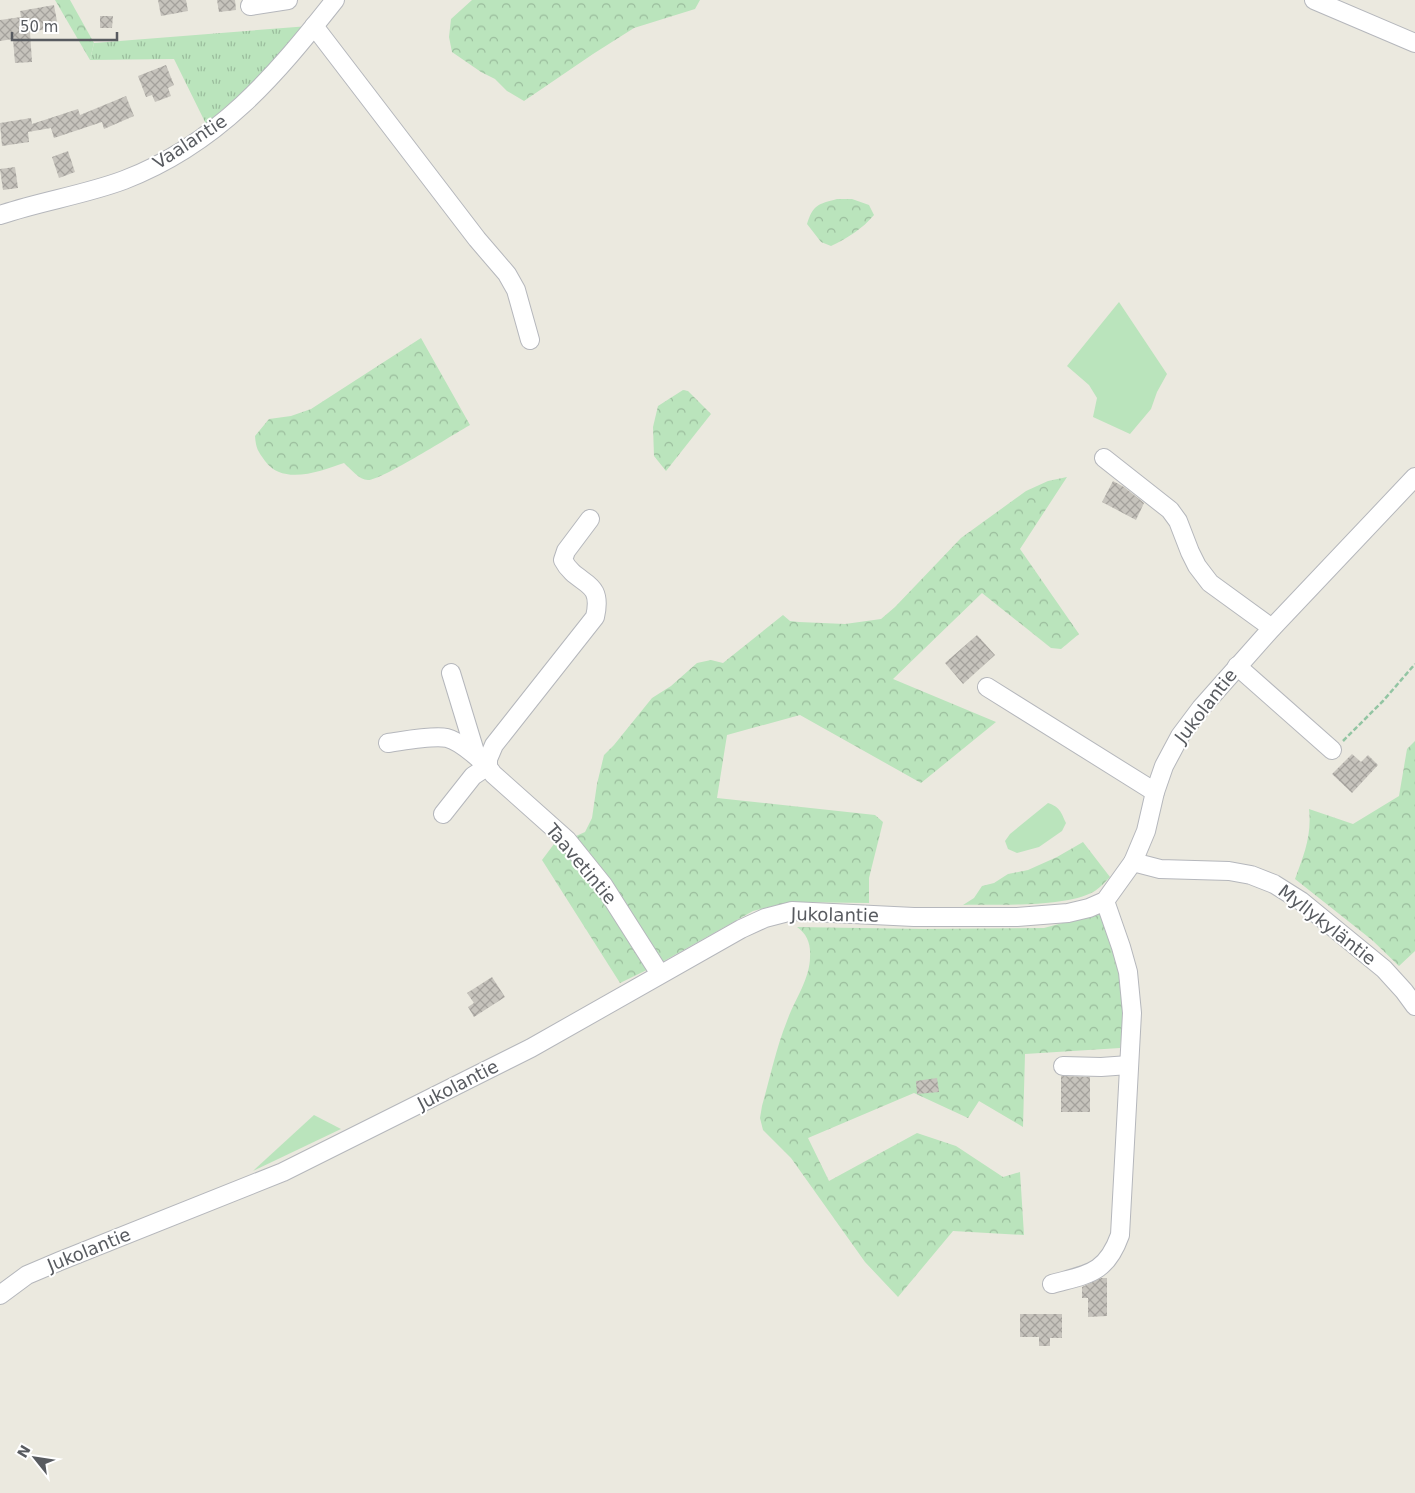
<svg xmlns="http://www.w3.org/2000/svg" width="1415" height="1493" font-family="'DejaVu Sans',sans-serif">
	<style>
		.green { fill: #bae4bc }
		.forest { fill: url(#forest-crowns) }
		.park { fill: url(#park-tufts) }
		.building { fill: url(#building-cross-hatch) }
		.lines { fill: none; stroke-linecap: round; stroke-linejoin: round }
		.minor-casing { stroke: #b5b7bc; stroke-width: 20 }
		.path { stroke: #93c5a3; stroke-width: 2.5; stroke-dasharray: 5 2.5; stroke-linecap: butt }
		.minor { stroke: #fff; stroke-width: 18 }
		.labels { text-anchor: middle; stroke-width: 4; stroke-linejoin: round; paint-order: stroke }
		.street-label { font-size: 18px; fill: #585b60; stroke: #fff }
	</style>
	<defs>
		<pattern id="forest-crowns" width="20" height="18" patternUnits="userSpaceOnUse" patternTransform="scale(1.25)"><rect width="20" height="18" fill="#bae4bc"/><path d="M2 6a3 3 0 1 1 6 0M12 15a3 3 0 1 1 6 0" fill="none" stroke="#9abc9c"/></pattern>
		<pattern id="park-tufts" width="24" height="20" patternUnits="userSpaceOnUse" patternTransform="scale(1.25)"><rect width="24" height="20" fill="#bae4bc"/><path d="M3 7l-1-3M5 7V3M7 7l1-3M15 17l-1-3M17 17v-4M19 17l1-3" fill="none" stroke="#9abc9c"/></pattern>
		<pattern id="building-cross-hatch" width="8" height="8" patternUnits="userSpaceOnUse" patternTransform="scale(1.25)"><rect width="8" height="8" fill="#c6c3bc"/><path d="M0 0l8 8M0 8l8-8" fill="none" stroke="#a4a19c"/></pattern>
	</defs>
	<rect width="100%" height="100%" fill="#ebe9df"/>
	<g class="green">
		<path d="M1119,302L1167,374L1157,392L1151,409L1130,434L1093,417L1097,398L1089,385L1067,366Z"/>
		<path d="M1048,803C1060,807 1061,812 1066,823L1062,831L1039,847L1017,853L1008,849L1005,841L1010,834Z"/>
		<path d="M314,1115L341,1129L253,1171Z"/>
	</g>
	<g class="forest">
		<path d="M55,0H70L94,43L90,60Z"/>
		<path d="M472,0H700L695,9L634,28L593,54L524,101L507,91L495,79L481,72L452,52L449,37L451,19Z"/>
		<path d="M837,199H852L869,205L874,215C862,229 848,238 831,246L821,242L807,224C813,205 818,204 837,199Z"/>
		<path d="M421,338L470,425C454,434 380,481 368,480C359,480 351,469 344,463C321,471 283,486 265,461C258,451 256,449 255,436L269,419L291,416L311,409Z"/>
		<path d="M683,390L688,391L711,414L666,471L654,456L653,427L658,406Z"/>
		<path d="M1067,477L1020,549L1079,634L1061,649L1051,648L982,593L893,679L996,722L921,783L800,715L727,735L717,798L875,815L883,822L869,878V903L790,902L753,911L655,966L620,983L542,860L566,828L576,836L585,832L592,818L597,784L604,755L614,745L652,698L671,686L697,663L711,660L723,663L783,615L790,621L799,622L845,624L881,619L895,607L961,538L1026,491L1048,481Z"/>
		<path d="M1415,741V951L1399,966L1372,940L1295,879C1304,855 1312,835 1309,809L1353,824L1399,796L1407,749Z"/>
		<path d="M1083,842L1110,877C1105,882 1099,889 1093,892C1063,908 998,904 963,905L974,898L982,886L994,883L1008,874L1028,870L1057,857Z"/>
		<path d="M1103,912L1122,973L1125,1011L1120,1048L1025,1054L1023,1127L979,1101L968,1118L914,1093L808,1138L829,1181L917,1133L956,1146L1003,1177L1020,1172L1024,1235L953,1231L898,1297L865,1262L791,1158L763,1130L760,1118L762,1106C770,1078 776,1048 787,1021C794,1001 810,979 810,957C811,944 807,934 797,927L924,929L1044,928Z"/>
	</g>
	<path class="park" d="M309,26L261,76L206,124L174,59L90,60L94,43Z"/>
	<g class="building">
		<path d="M158,0H186L188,11L161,16Z"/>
		<path d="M217,0H235L236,10L219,12Z"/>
		<path d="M54,5L58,27L30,32L32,62L15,63L13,39L0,41V20L21,17L20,11Z"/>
		<path d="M100,16H113L112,28H100Z"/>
		<path d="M166,65L174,85L168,88L171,96L155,102L152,95L146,97L138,76Z"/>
		<path d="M126,96L134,116L104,129L102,122L54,138L51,128L28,132L29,142L2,146L0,123L31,118L32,124L78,109L80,115Z"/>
		<path d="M68,151L75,172L59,178L52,157Z"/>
		<path d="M15,167L18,188L3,190L0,169Z"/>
		<path d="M1113,481L1124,487L1144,503L1136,520L1102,502Z"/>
		<path d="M977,635L995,655L963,684L945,663Z"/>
		<path d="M1352,754L1361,762L1368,755L1378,765L1352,793L1332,774Z"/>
		<path d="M492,977L505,997L474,1017L468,1007L474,1003L467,993Z"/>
		<path d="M1061,1076L1090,1077V1112H1061Z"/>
		<path d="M937,1078L939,1092L917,1094L916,1081Z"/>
		<path d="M1101,1278H1107V1316L1088,1317V1298H1082V1287Z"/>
		<path d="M1020,1314H1062V1338H1050V1346H1039V1337H1020Z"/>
	</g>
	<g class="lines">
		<g class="minor-casing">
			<g id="minor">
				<path d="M1314,0L1415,43"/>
				<path d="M250,6L288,0"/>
				<path d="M314,26L477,239L507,274L516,290L530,340"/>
				<path d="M0,215C41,201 84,195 124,180C218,144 275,76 335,0"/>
				<path d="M1104,458L1170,510L1178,521L1190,552L1197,566L1210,583L1272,628"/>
				<path d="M1237,666L1332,750"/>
				<path d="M451,673L476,755"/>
				<path d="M987,687L1155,792"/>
				<path d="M388,743C403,741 433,735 447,738C460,741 486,763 493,774L567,840L604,886L660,974"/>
				<path d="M488,766V759L494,745L595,617C604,578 577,587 563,560L566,551L590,519"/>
				<path d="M443,814L473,776L488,766"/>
				<path d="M1133,862L1160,869L1229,871L1251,875L1274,884L1301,901L1384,969L1404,991L1415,1006"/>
				<path d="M1063,1066L1101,1067L1129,1065"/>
				<path d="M1052,1284C1088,1274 1106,1274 1120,1235L1132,1013L1128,972L1121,947L1105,901"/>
				<path d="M0,1295L27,1275L60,1261L283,1172L531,1048L741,929L765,918L792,911L914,917H1017L1068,913L1089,908L1105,901L1133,862L1146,831L1155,792L1164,766L1180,736L1201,708L1272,628L1415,477"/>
			</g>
		</g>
		<path class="path" d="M1343,741L1383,701L1415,664"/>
		<use href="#minor" class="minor"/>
	</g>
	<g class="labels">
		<g class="street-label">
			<text transform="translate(190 142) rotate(-33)" y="6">Vaalantie</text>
			<text transform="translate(1206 706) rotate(-52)" y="6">Jukolantie</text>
			<text transform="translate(581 864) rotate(50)" y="6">Taavetintie</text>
			<text transform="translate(835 915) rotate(1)" y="6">Jukolantie</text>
			<text transform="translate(1327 925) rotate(38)" y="6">Myllykyläntie</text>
			<text transform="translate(458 1085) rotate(-27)" y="6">Jukolantie</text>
			<text transform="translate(89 1250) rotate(-22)" y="6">Jukolantie</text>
		</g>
	</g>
	<g transform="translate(35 1458) rotate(300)" stroke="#ffffff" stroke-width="4" paint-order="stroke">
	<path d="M0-4L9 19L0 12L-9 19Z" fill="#585b60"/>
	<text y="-8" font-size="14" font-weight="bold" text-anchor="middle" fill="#585b60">N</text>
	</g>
	<path d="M12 32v8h105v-8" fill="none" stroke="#585b60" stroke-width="2.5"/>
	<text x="20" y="32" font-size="15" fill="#585b60" stroke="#ffffff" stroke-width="4" paint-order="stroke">50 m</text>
</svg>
